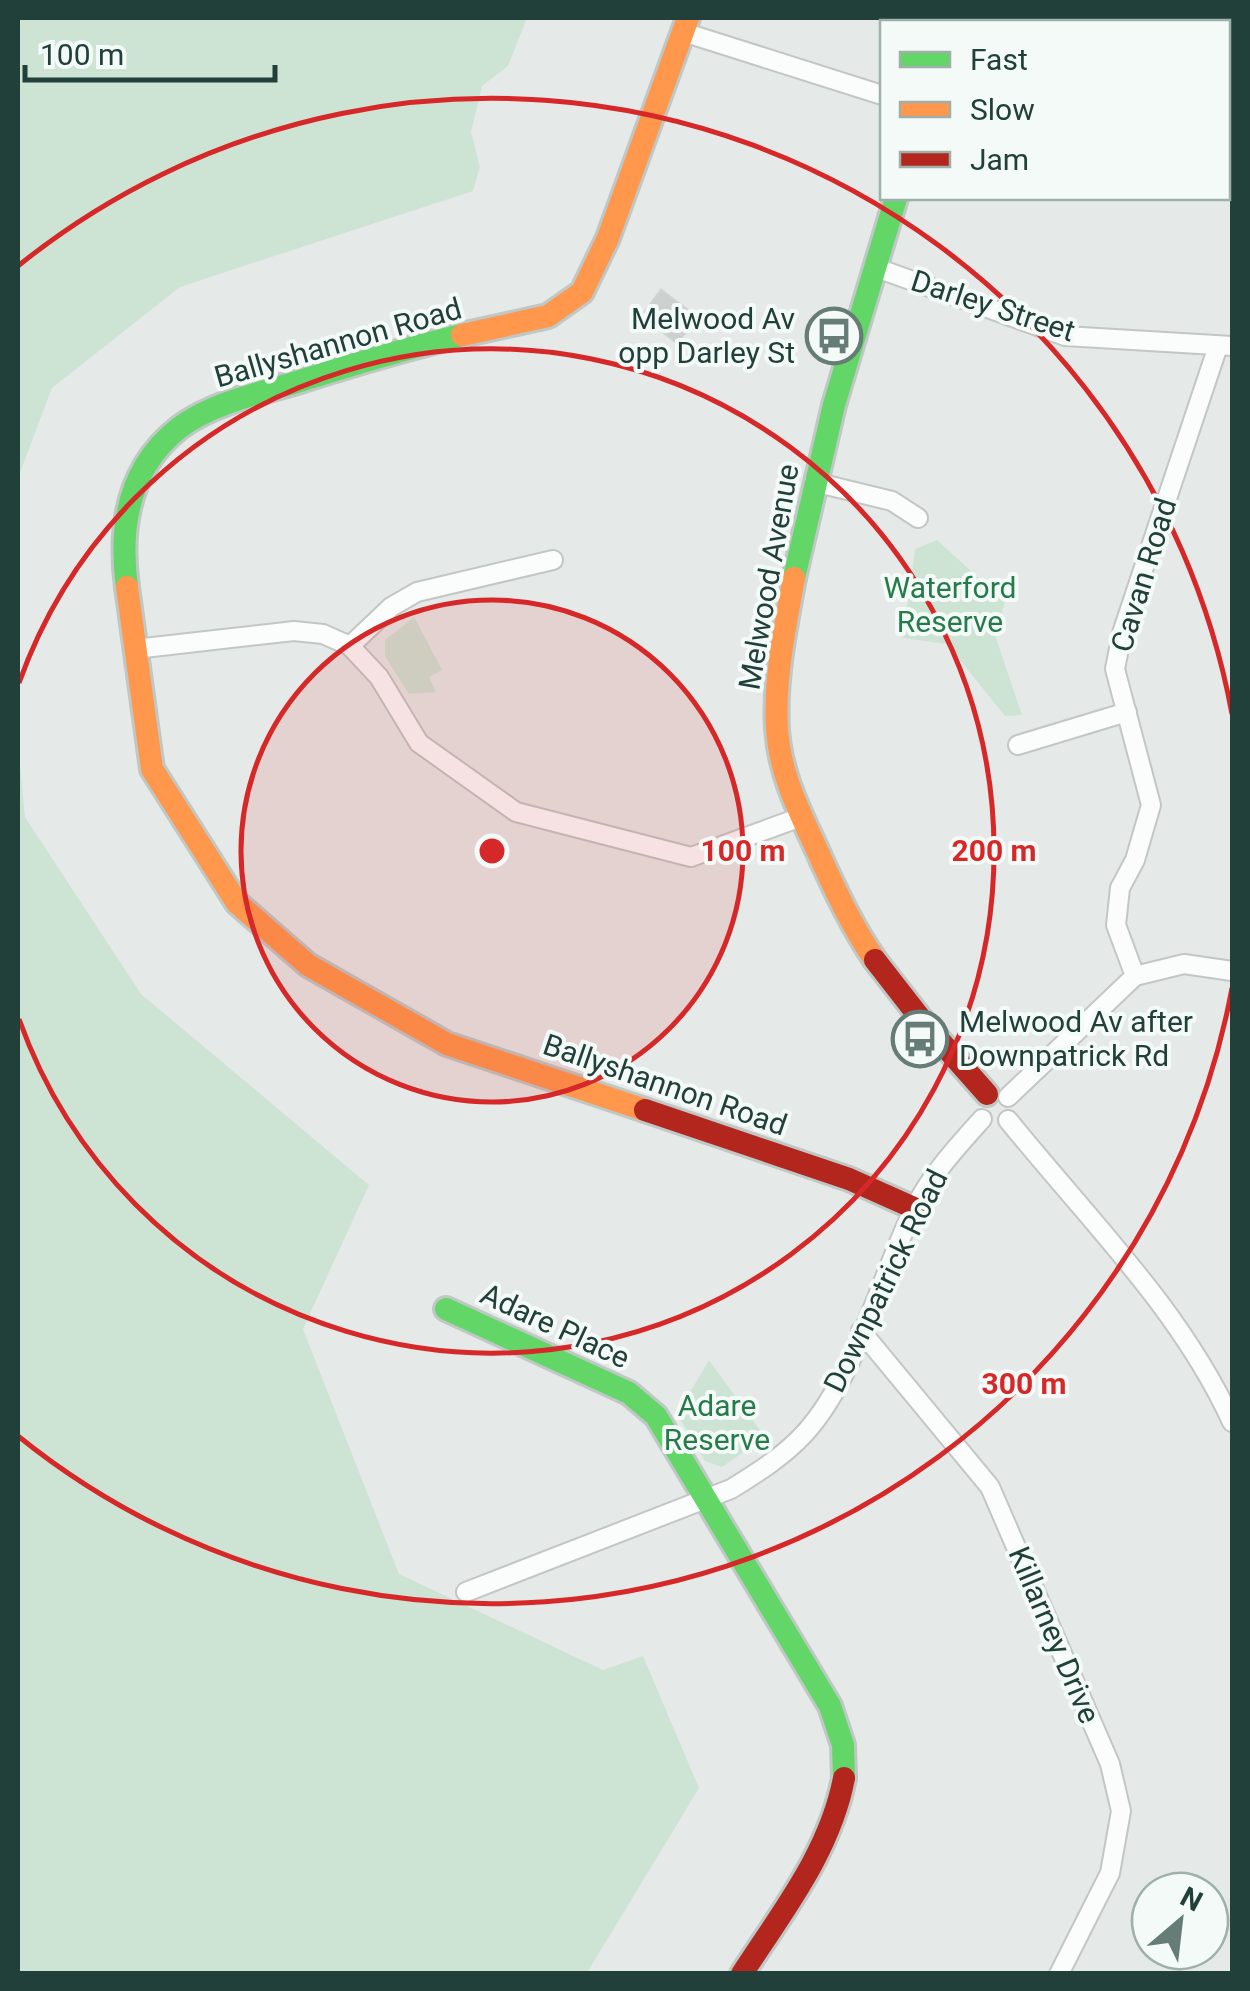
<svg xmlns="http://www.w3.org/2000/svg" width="1250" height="1991" font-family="Roboto,sans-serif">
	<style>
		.green { fill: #cde4d5 }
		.building { fill: #ccd1cf; stroke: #ced4d1; stroke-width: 2.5 }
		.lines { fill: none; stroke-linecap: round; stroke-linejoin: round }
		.street-casing { stroke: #c2c7c5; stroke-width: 22 }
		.fast-casing { stroke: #c0c8c6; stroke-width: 28 }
		.slow-casing { stroke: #c0c8c6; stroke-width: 28 }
		.jam-casing { stroke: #c0c8c6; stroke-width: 28 }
		.street { stroke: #fbfcfc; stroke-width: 18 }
		.fast { stroke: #63d668; stroke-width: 22 }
		.slow { stroke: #ff974d; stroke-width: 22 }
		.jam { stroke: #b3261e; stroke-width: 22 }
		.ring { fill: none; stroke: #d62828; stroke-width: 5 }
		.labels { text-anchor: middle; stroke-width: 8; stroke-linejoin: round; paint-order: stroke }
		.street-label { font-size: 30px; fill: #214039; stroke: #f3faf7 }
		.poi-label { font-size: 30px; fill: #214039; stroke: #f3faf7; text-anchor: end }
		.park-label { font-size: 30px; fill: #277a4a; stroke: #f3faf7 }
		.centre { fill: #d62828; stroke: #f3faf7; stroke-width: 5 }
		.ring-label { font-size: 30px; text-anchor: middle; font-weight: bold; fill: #d62828; stroke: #f3faf7; stroke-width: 8; stroke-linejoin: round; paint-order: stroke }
	</style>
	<rect width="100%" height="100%" fill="#e5eae8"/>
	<g class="green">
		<path d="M18,18H527L508,66L482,86L471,132L480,167L473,191L180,287L52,388L18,478Z"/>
		<path d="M937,540L1005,602L995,635L1022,715L1005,716L947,644L903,638L915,549Z"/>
		<path d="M414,617L442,670L429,677L436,692L409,694L385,656V640Z"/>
		<path d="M18,743L25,817L141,994L369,1185L303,1329L399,1574L603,1670L643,1656L699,1788L587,1973H18Z"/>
		<path d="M709,1360L765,1437L722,1467L705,1461L677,1414Z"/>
	</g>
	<path class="building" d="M661,290L697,317L677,343L642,316Z"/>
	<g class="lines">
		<g class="street-casing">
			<g id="street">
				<path d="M951,22L952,18"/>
				<path d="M683,32L882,95"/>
				<path d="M1228,121L1232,124"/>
				<path d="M874,267L1065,336L1232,346"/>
				<path d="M814,482L892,501L918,518"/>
				<path d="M350,646L391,607L417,592L553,560"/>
				<path d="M135,649L294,631L323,634L350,646L379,677L419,743L516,812L691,857L801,817"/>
				<path d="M1018,745L1127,712"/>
				<path d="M1135,976L1116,925L1120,888L1135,860L1151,805L1115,669L1122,633L1218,346"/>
				<path d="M1008,1097L1135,976L1184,964L1232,971"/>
				<path d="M1008,1120C1086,1217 1180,1308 1232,1422"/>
				<path d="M861,1331L990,1487L1110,1764L1121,1811L1110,1873L1059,1974"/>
				<path d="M466,1592L731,1489C757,1473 784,1456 805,1433C855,1378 880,1279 913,1211C930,1176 956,1148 982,1119"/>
			</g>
		</g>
		<g class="fast-casing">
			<g id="fast">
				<path d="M794,578L834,405L896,198"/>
				<path d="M127,587C119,528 128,468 179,428C212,403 260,393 300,381C354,364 407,348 462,335"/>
				<path d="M446,1309L629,1393L656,1416L830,1706L843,1745L844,1778"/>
			</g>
		</g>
		<g class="slow-casing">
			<g id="slow">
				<path d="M462,335L548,316L582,292L608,238L688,18"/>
				<path d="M794,578C785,627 774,679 777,729C780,777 802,816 821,859C837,894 853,928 875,960"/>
				<path d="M127,587L152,769L237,903L308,965L447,1044L645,1110"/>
			</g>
		</g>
		<g class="jam-casing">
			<g id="jam">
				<path d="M875,960L924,1023L987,1094"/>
				<path d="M645,1110L849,1179L914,1208"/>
				<path d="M742,1974C782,1912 830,1852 844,1778"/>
			</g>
		</g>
		<use href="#street" class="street"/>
		<use href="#fast" class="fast"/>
		<use href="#slow" class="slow"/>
		<use href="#jam" class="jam"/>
	</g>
	<circle cx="492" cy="851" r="251" fill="#d62828" fill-opacity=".12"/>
	<g class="ring">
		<circle cx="492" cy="851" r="251"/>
		<path d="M19 683A502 502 0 1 1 19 1019"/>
		<path d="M1232 988A753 753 0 0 1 18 1436M18 266A753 753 0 0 1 1232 714"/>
	</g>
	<defs>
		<g id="bus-ring" transform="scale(2.875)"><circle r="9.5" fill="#f3faf7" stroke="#667c76" stroke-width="1.5"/><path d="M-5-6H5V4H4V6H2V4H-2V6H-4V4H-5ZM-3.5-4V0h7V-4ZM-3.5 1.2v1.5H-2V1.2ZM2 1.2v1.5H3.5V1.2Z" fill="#667c76"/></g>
	</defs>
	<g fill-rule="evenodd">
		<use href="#bus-ring" x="834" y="336"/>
		<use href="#bus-ring" x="920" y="1039"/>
	</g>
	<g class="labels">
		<g class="street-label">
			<text transform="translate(993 306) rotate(18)" y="10">Darley Street</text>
			<text transform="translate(338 343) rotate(-16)" y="10">Ballyshannon Road</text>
			<text transform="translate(1144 575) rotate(-73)" y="10">Cavan Road</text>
			<text transform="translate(769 577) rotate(-80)" y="10">Melwood Avenue</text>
			<text transform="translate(665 1085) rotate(19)" y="10">Ballyshannon Road</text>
			<text transform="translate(886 1281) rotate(-64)" y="10">Downpatrick Road</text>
			<text transform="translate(555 1326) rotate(25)" y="10">Adare Place</text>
			<text transform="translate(1054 1635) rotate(67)" y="10">Killarney Drive</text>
		</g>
		<g class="poi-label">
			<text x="795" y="329">Melwood Av<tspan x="795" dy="34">opp Darley St</tspan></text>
			<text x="959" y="1032" text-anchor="start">Melwood Av after<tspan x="959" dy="34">Downpatrick Rd</tspan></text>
		</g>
		<g class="park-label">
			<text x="950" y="598">Waterford<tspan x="950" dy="34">Reserve</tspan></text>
			<text x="717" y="1416">Adare<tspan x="717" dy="34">Reserve</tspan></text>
		</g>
	</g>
	<circle cx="492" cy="851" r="15" class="centre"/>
	<g class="ring-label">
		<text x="743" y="861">100 m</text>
		<text x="994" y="861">200 m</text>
		<text x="1024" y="1394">300 m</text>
	</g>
	<rect width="1250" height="1991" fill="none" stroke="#214039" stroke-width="40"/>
	<rect x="880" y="20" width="350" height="180" fill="#f3faf7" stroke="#9fb0ab" stroke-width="2.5"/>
	<rect x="900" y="52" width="50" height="15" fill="#63d668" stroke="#9fb0ab" stroke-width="2.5"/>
	<text x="970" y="70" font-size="30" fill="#214039">Fast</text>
	<rect x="900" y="102" width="50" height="15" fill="#ff974d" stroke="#9fb0ab" stroke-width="2.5"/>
	<text x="970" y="120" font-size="30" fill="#214039">Slow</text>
	<rect x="900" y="152" width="50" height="15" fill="#b3261e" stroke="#9fb0ab" stroke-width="2.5"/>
	<text x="970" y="170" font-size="30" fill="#214039">Jam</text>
	<g transform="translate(1180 1921) rotate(28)"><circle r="48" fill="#f3faf7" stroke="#9fb0ab" stroke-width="2.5"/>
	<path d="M0-8L18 38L0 25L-18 38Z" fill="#667c76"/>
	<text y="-15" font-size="28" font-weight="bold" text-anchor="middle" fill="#214039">N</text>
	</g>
	<path d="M25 65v15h250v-15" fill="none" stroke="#214039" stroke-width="5"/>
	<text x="40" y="65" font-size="30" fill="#214039" stroke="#f3faf7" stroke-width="8" paint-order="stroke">100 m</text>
</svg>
